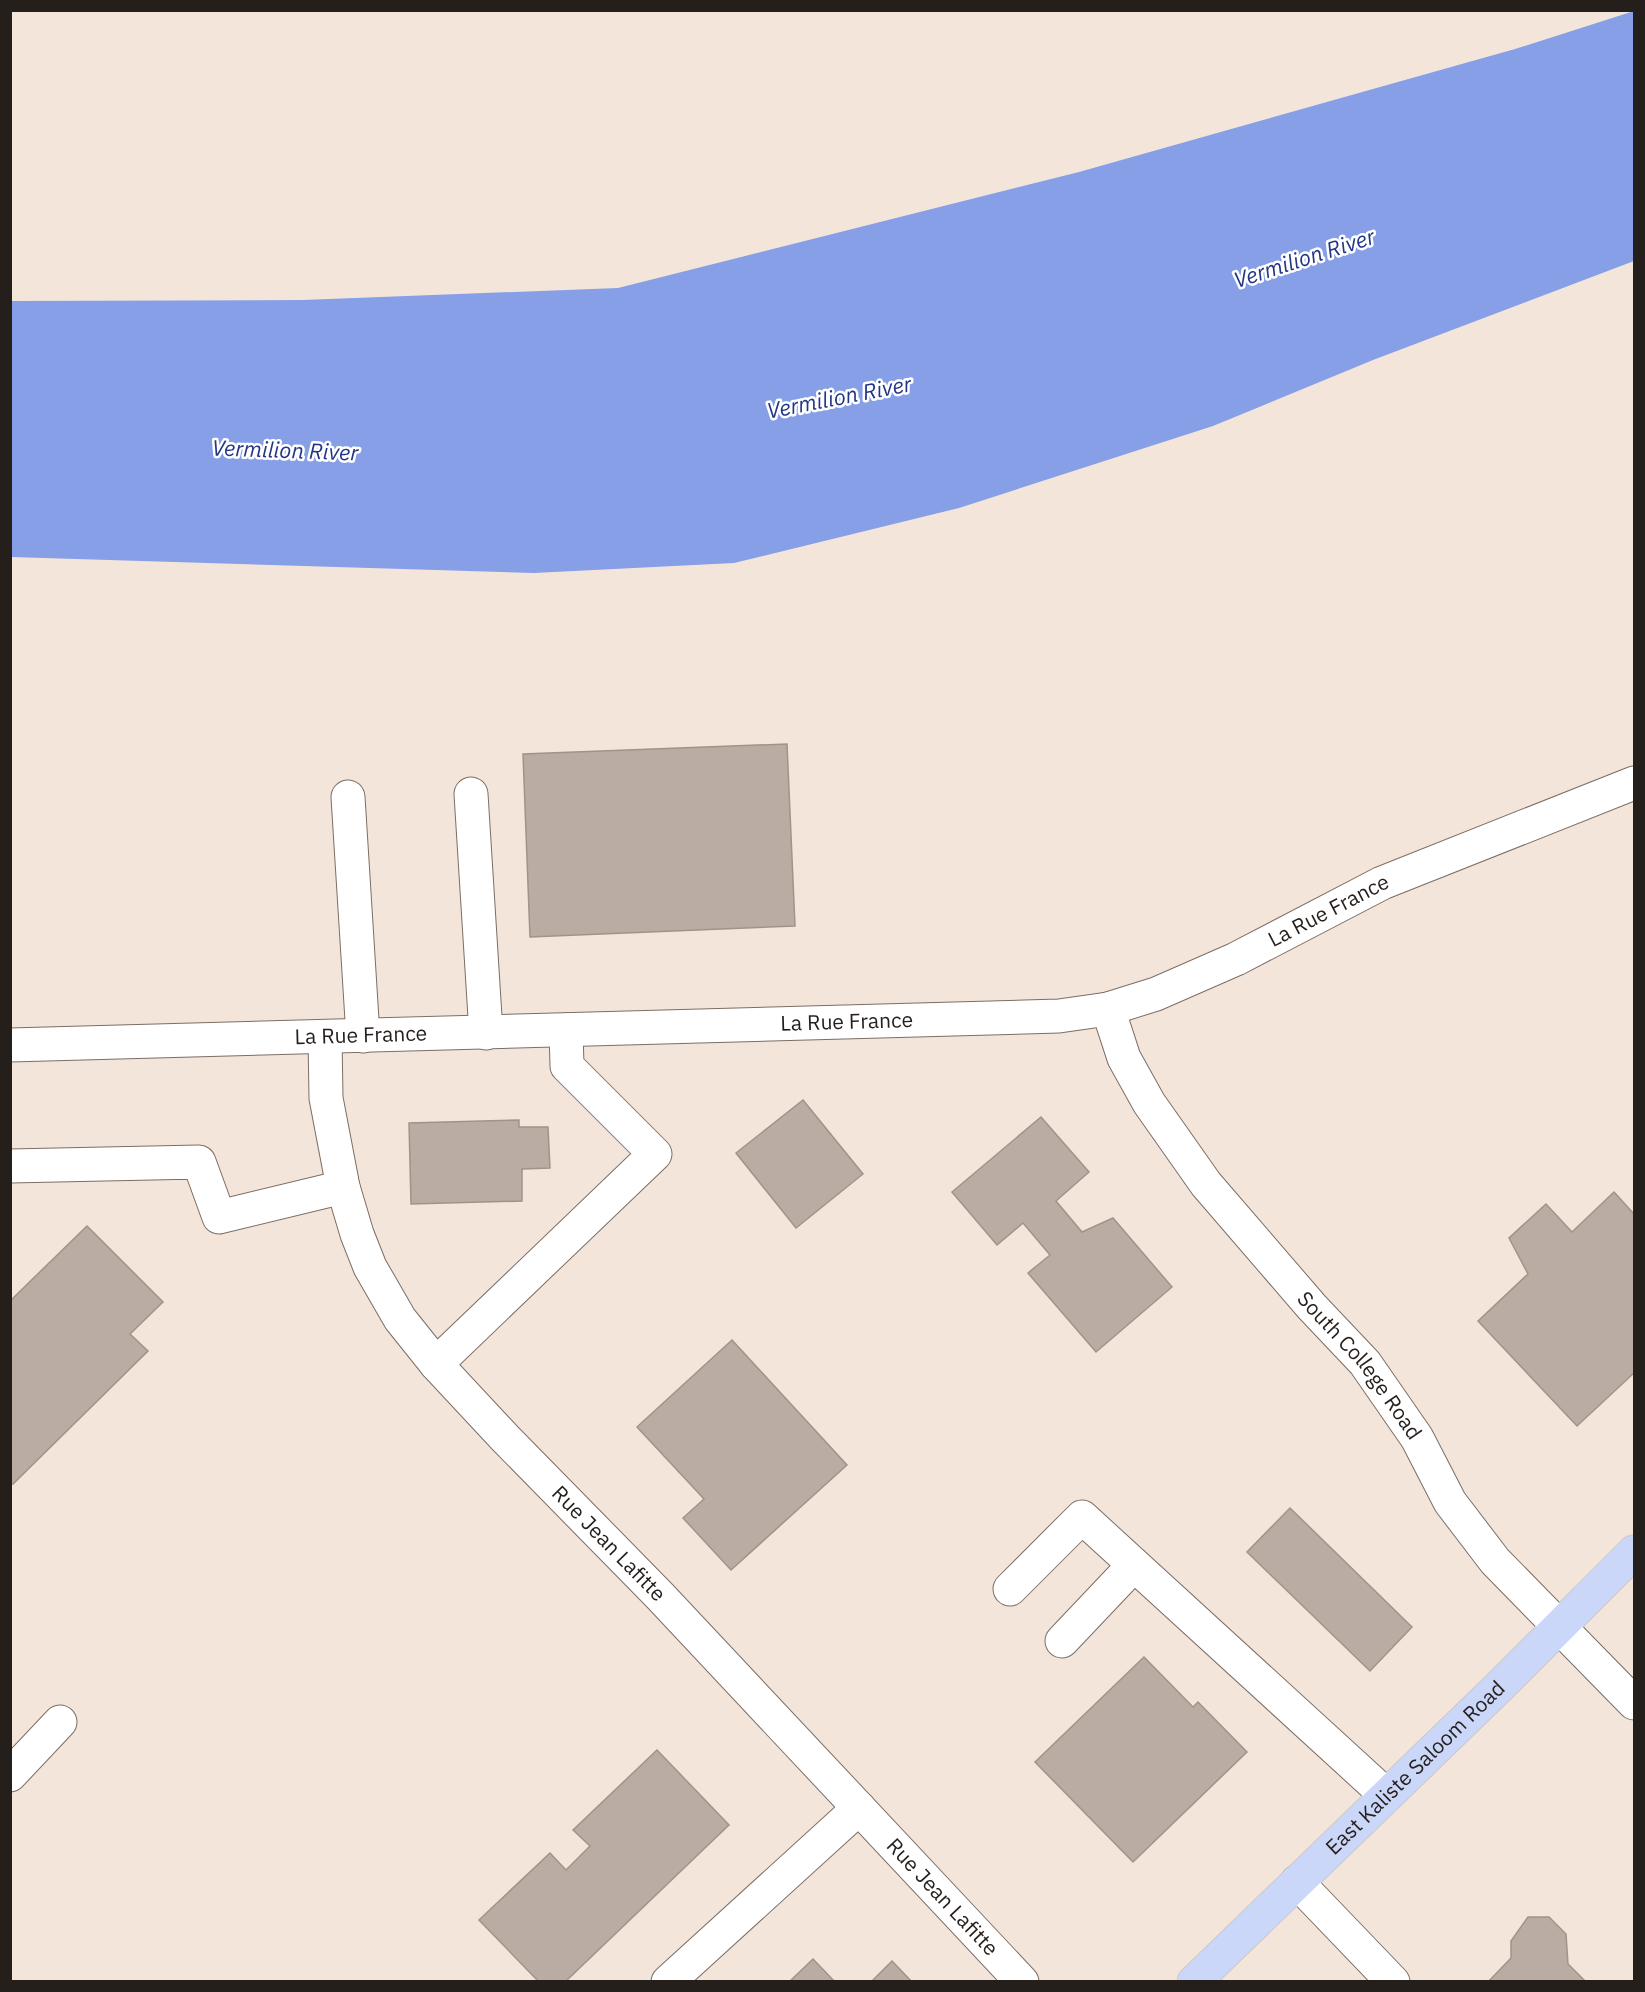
<svg xmlns="http://www.w3.org/2000/svg" width="1645" height="1992" font-family="'IBM Plex Sans',sans-serif">
	<style>
		.water { fill: #869fe7 }
		.building { fill: #baaca2; stroke: #a1938a; stroke-width: 1.5 }
		.lines { fill: none; stroke-linecap: round; stroke-linejoin: round }
		.minor-casing { stroke: #7b6e65; stroke-width: 35 }
		.major-casing { stroke: #cbc9c9; stroke-width: 35 }
		.minor { stroke: #fff; stroke-width: 33 }
		.major { stroke: #cad7f8; stroke-width: 33 }
		.labels { text-anchor: middle; stroke-width: 5; stroke-linejoin: round; paint-order: stroke }
		.street-label { font-size: 21px; fill: #251f1c; stroke: #fff }
		.water-label { font-size: 22px; font-style: italic; fill: #223587; stroke: #fff }
	</style>
	<rect width="100%" height="100%" fill="#f4e5db"/>
	<path class="water" d="M1634,11V261L1373,360L1213,426L959,508L734,563L534,573L11,557V301L303,300L618,288L1079,172L1515,49Z"/>
	<g class="building">
		<path d="M787,744L795,926L530,937L523,754Z"/>
		<path d="M803,1100L863,1174L796,1228L736,1153Z"/>
		<path d="M1041,1117L1089,1172L1056,1201L1082,1232L1113,1218L1172,1287L1096,1352L1028,1273L1050,1255L1023,1223L997,1245L952,1192Z"/>
		<path d="M519,1120V1127H548L550,1168L522,1169V1201L411,1204L409,1123Z"/>
		<path d="M1614,1192L1634,1214V1373L1577,1426L1478,1321L1528,1274L1509,1238L1546,1204L1572,1232Z"/>
		<path d="M87,1226L163,1302L130,1334L148,1351L13,1484L10,1482V1301Z"/>
		<path d="M732,1340L847,1465L731,1570L683,1518L704,1499L637,1427Z"/>
		<path d="M1290,1508L1412,1627L1370,1671L1247,1552Z"/>
		<path d="M1144,1657L1193,1707L1198,1702L1247,1752L1133,1862L1035,1762Z"/>
		<path d="M657,1750L729,1825L565,1982H539L479,1920L550,1853L566,1870L590,1846L573,1830Z"/>
		<path d="M1528,1917H1549L1566,1934L1568,1964L1586,1982H1488L1511,1958V1941Z"/>
		<path d="M813,1959L835,1982H789Z"/>
		<path d="M892,1961L912,1982H871Z"/>
	</g>
	<g class="lines">
		<g class="minor-casing">
			<g id="minor">
				<path d="M471,794L486,1033"/>
				<path d="M348,797L363,1036"/>
				<path id="s1" d="M1108,1009L1124,1058L1149,1103L1206,1184L1312,1307L1365,1363L1417,1438L1450,1502L1495,1561L1634,1703"/>
				<path id="s2" d="M325,1037L326,1098L343,1187L357,1234L370,1267L400,1319L436,1364L505,1438L660,1596L1022,1982"/>
				<path id="s3" d="M10,1045L1059,1016L1108,1009L1156,994L1236,959L1382,883L1634,783"/>
				<path d="M10,1166L199,1162L219,1217L343,1187"/>
				<path d="M436,1364L655,1154L567,1066L566,1030"/>
				<path d="M1010,1589L1082,1517L1386,1795"/>
				<path d="M1062,1641L1134,1565"/>
				<path d="M10,1775L60,1722"/>
				<path d="M1297,1882L1393,1982"/>
				<path d="M668,1982L859,1808"/>
			</g>
		</g>
		<g class="major-casing">
			<g id="major">
				<path id="s4" d="M1194,1982L1499,1687L1634,1552"/>
			</g>
		</g>
		<use href="#minor" class="minor"/>
		<use href="#major" class="major"/>
	</g>
	<g class="labels">
		<g class="street-label">
			<text dy="7" stroke="none"><textPath href="#s3" startOffset="1341">La Rue France</textPath></text>
			<text dy="7" stroke="none"><textPath href="#s3" startOffset="837">La Rue France</textPath></text>
			<text dy="7" stroke="none"><textPath href="#s3" startOffset="351">La Rue France</textPath></text>
			<text dy="7" stroke="none"><textPath href="#s1" startOffset="440">South College Road</textPath></text>
			<text dy="7" stroke="none"><textPath href="#s2" startOffset="603">Rue Jean Lafitte</textPath></text>
			<text dy="7" stroke="none"><textPath href="#s4" startOffset="308">East Kaliste Saloom Road</textPath></text>
			<text dy="7" stroke="none"><textPath href="#s2" startOffset="1089">Rue Jean Lafitte</textPath></text>
		</g>
		<g class="water-label">
			<text transform="translate(1304 258) rotate(-18)" y="8">Vermilion River</text>
			<text transform="translate(839 397) rotate(-11)" y="8">Vermilion River</text>
			<text transform="translate(285 450) rotate(2)" y="8">Vermilion River</text>
		</g>
	</g>
	<rect width="1645" height="1992" fill="none" stroke="#251f1c" stroke-width="24"/>
</svg>
